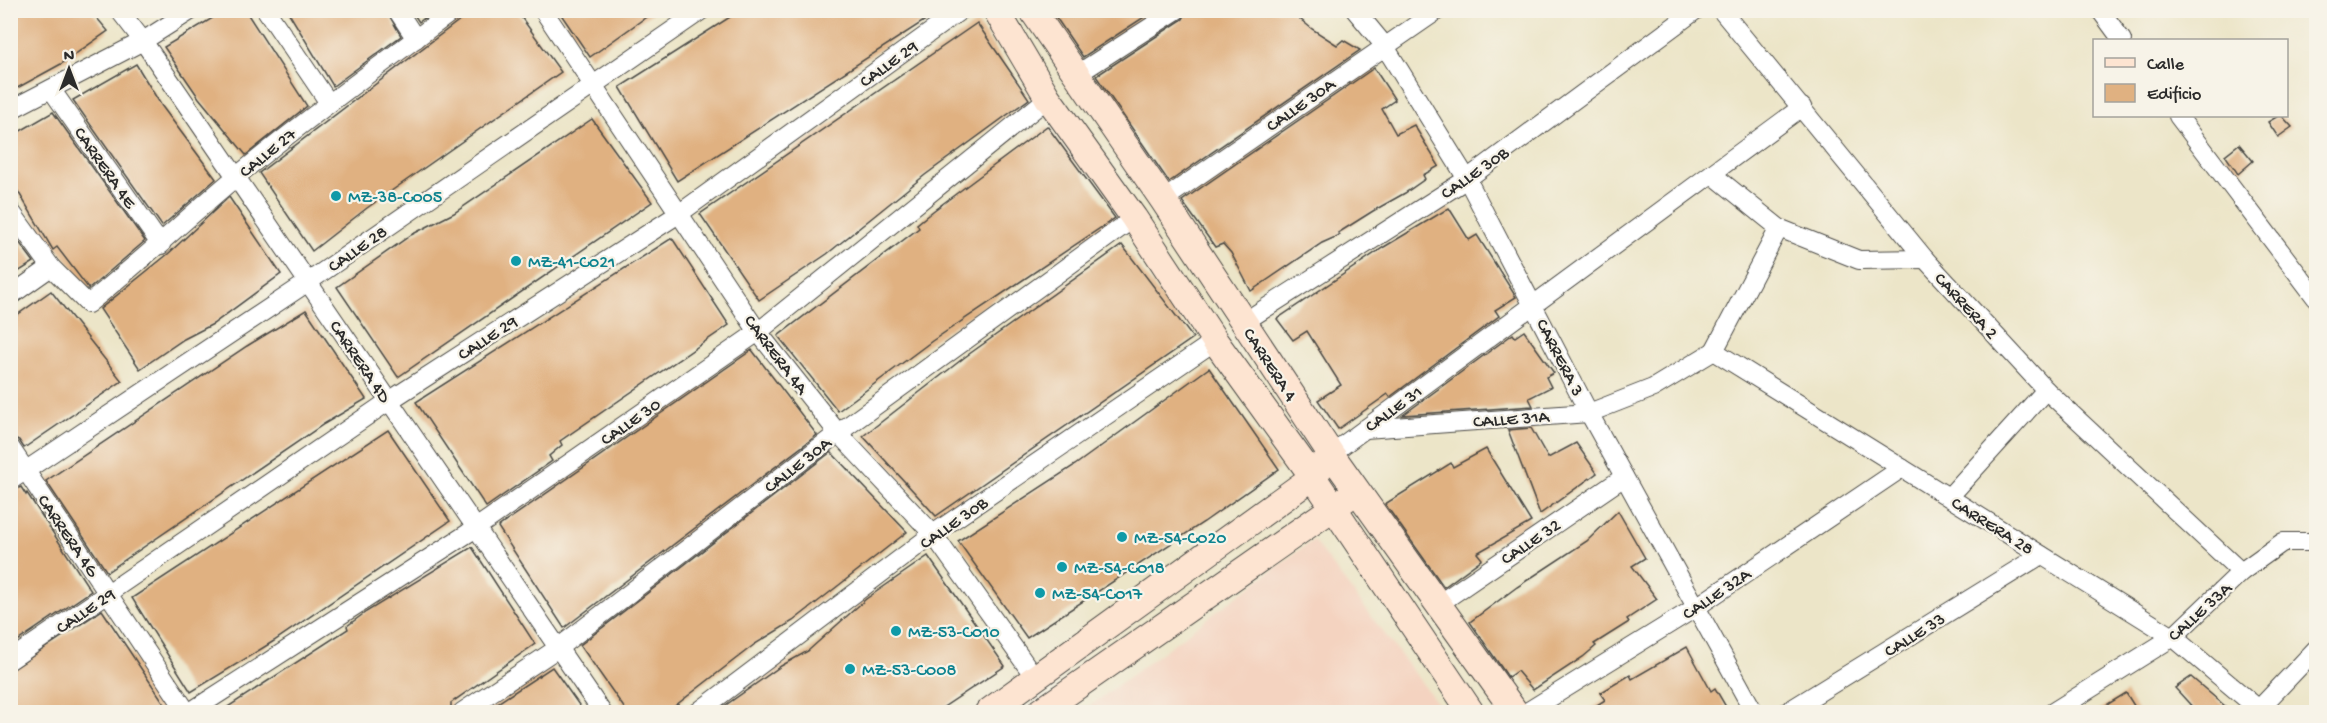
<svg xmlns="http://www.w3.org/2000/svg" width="2327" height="723" font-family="'Gochi Hand',sans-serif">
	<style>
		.built { fill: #f4d3c0 }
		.building { fill: #e0b181 }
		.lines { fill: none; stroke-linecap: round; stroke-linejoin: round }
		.street-casing { stroke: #484743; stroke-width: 20 }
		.secondary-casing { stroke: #484743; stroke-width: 28 }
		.street { stroke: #fff; stroke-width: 18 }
		.secondary { stroke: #fde4d1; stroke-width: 26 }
		.culture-dot { fill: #0f9aa8; stroke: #f7f3e8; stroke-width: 2 }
		.labels { text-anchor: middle; stroke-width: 4.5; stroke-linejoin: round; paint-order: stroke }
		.street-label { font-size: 18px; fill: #2b2b2b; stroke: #f7f3e8 }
		.culture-label { font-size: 18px; fill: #0d838f; stroke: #f7f3e8; text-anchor: start }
	</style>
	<rect width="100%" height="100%" fill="#f7f3e8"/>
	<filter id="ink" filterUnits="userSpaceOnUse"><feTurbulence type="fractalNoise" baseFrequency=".0167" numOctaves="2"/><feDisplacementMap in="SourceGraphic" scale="12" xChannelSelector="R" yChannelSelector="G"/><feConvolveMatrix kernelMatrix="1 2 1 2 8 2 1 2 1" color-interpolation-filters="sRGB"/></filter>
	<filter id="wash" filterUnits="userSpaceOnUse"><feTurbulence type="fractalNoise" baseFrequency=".008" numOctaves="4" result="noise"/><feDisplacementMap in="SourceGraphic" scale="24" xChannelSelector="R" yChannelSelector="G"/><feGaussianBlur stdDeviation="1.35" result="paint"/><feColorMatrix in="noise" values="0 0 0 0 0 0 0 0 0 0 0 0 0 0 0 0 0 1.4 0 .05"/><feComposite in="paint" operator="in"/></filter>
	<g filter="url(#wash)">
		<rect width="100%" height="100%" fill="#ece5c8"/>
		<path class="built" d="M1313,540L1444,712H1082Z"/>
		<g id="blocks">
			<g class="building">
				<path d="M10,10H90L108,31L61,64L10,92Z"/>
				<path d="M226,10H245L307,106L246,155L199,98L164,47Z"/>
				<path d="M287,10H386L401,36L333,86Z"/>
				<path d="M411,10H435L419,22Z"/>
				<path d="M465,10H516L561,72L367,208L312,251L259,173L461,19Z"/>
				<path d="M558,10H656L590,57Z"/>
				<path d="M741,10H941L677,181L620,87Z"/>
				<path d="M1051,10H1155L1083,57Z"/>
				<path d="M1188,10H1289L1312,29L1337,45L1343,40L1360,50L1169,182L1096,76L1183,19Z"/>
				<path d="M977,23L1029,99L925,175L827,254L759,300L700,214Z"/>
				<path d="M136,64L161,105L216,179L162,226L73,100Z"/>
				<path d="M1374,68L1395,100L1382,109L1396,134L1414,125L1439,166L1423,175L1425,179L1405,193L1373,211L1338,233L1340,235L1322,243L1251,291L1231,253L1223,244L1215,247L1182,201Z"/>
				<path d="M53,112L145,241L89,289L57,247L53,250L10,178V137Z"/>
				<path d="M2278,116H2282L2292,127L2278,137L2268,122Z"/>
				<path d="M592,119L652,202L398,377L337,287L411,235L454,213Z"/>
				<path d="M1047,126L1115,218L932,341L838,411L778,336L919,228L917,224L933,211Z"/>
				<path d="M2239,144L2253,161L2238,174L2225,155Z"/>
				<path d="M229,197L281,274L213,324L184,339L140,369L100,309L168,254Z"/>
				<path d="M1449,208L1469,240L1477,235L1516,297L1495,310L1499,316L1390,397L1388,394L1338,429L1318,400L1341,385L1307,331L1293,340L1277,319L1384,247Z"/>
				<path d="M10,230L34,262L10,277Z"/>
				<path d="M672,238L729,325L560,441L562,445L549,456L552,461L486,507L416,402Z"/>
				<path d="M1122,245L1193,338L936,516L863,436L965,357Z"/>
				<path d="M51,291L122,381L24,448L19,440L10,436V320Z"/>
				<path d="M306,310L366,399L324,424L107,572L46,481L247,346Z"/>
				<path d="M1524,331L1554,373L1546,377L1551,387L1529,398L1533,406L1403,415L1513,334L1515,337Z"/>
				<path d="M752,350L817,435L564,628L498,527Z"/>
				<path d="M1209,368L1279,469L1204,522L1027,638L958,541L1075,465Z"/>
				<path d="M1531,428L1548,458L1576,443L1597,473L1540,514L1508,430Z"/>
				<path d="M388,430L450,521L274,641L191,692L132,598Z"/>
				<path d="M1486,449L1531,522L1477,553L1482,559L1444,587L1385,504L1451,463L1453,467Z"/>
				<path d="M831,452L907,532L793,621L755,644L667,712H627L580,645Z"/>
				<path d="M21,487L26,495L27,493L91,591L10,646V492Z"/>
				<path d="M1618,511L1645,558L1632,566L1657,599L1627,619L1629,622L1594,644L1596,646L1583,657L1533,690L1517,671L1508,677L1470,622L1517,587L1587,541Z"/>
				<path d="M472,547L535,644L451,703V712H220L348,629L347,626L366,612Z"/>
				<path d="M928,556L1005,666L936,712H716L781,666L808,651L866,599Z"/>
				<path d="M102,610L170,712H10V671Z"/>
				<path d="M1687,647L1711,691L1715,688L1729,712H1586L1605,700L1600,693L1630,675L1632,679Z"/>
				<path d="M552,667L584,712H484Z"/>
				<path d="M2191,677L2232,712H2197L2175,688Z"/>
				<path d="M2126,693L2138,712H2095Z"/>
			</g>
		</g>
	</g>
	<g filter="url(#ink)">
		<use href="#blocks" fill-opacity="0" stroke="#484743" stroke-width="1.5"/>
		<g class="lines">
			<g class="street-casing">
				<g id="street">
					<path d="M119,10L143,41L602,712"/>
					<path d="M266,10L329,103"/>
					<path d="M397,10L416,39"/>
					<path d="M543,10L758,332L838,433L933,534L1036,679"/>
					<path d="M1355,10L1384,45L1467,179L1589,413L1754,712"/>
					<path d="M1721,10L1925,259L2046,390L2241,572"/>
					<path d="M2100,10L2122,40"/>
					<path d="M1076,75L1177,10"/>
					<path d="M51,89L161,245"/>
					<path d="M10,110L143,41L192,10"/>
					<path d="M2178,116L2316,298"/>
					<path d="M1712,174L1779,228L1859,260L1925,259"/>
					<path d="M1163,200L1438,10"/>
					<path d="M10,210L51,267L88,304C139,263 187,218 237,176C307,118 381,65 454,10"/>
					<path d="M10,296L51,267"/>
					<path d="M1244,322L1467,179L1696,10"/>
					<path d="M1714,351L2173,637L2262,712"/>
					<path d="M1714,351L1779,228"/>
					<path d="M1365,429L1589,413L1653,388L1714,351"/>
					<path d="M10,447L187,712"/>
					<path d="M1331,454L1802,107"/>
					<path d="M10,481L308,282L702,10"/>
					<path d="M1949,497L2046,390"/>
					<path d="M1437,605L1624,477"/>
					<path d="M10,660L389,401L680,213L961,10"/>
					<path d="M2259,709L2316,649"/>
					<path d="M190,712L476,528L758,332L1048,98"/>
					<path d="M462,712L558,648L838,433L1134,218"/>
					<path d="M698,712L933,534L1215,341"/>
					<path d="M1527,712L1695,608L1902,468"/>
					<path d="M1787,712L2041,555"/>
					<path d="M2053,712L2173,637L2241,572L2283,542H2316"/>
				</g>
			</g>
			<g class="secondary-casing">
				<g id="secondary">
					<path d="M996,10L1048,98L1134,218L1215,341L1313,477L1471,712"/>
					<path d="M1032,10L1163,200L1331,454L1515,712"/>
					<path d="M988,712L1313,477L1323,464"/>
					<path d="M1040,712L1347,498"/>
				</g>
			</g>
			<use href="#street" class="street"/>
			<use href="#secondary" class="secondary"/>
		</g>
	</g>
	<g class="culture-dot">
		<circle cx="336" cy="196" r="6"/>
		<circle cx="516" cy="261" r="6"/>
		<circle cx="1122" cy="537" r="6"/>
		<circle cx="1062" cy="567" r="6"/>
		<circle cx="1040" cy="593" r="6"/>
		<circle cx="896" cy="631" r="6"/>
		<circle cx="850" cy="669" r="6"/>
	</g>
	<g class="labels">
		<g class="street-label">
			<text transform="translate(888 63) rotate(-36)" y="6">CALLE 29</text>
			<text transform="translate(1300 104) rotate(-35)" y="6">CALLE 30A</text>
			<text transform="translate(267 152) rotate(-39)" y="6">CALLE 27</text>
			<text transform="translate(106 167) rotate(55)" y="6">CARRERA 4E</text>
			<text transform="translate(1474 172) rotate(-35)" y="6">CALLE 30B</text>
			<text transform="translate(357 248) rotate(-35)" y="6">CALLE 28</text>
			<text transform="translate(1967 305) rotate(47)" y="6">CARRERA 2</text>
			<text transform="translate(487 337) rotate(-33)" y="6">CALLE 29</text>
			<text transform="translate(777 354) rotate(53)" y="6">CARRERA 4A</text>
			<text transform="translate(1561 357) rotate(63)" y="6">CARRERA 3</text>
			<text transform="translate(361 361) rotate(56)" y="6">CARRERA 4D</text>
			<text transform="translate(1271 364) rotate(57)" y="6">CARRERA 4</text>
			<text transform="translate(1393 408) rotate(-36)" y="6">CALLE 31</text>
			<text transform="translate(1511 418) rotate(-4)" y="6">CALLE 31A</text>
			<text transform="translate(630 421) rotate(-35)" y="6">CALLE 30</text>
			<text transform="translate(797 464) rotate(-38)" y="6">CALLE 30A</text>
			<text transform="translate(953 522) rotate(-35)" y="6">CALLE 30B</text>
			<text transform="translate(1993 525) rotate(32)" y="6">CARRERA 28</text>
			<text transform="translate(69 535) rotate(56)" y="6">CARRERA 4G</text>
			<text transform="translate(1530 541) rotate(-34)" y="6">CALLE 32</text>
			<text transform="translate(1716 593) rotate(-34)" y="6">CALLE 32A</text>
			<text transform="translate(85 610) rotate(-34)" y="6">CALLE 29</text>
			<text transform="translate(2199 611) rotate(-42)" y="6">CALLE 33A</text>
			<text transform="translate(1914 634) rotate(-32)" y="6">CALLE 33</text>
		</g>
		<g class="culture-label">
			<text x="348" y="202">MZ-38-C005</text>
			<text x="528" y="267">MZ-41-C021</text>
			<text x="1134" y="543">MZ-54-C020</text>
			<text x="1074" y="573">MZ-54-C018</text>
			<text x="1052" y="599">MZ-54-C017</text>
			<text x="908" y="637">MZ-53-C010</text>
			<text x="862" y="675">MZ-53-C008</text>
		</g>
	</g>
	<rect width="2327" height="723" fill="none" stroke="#f7f3e8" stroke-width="36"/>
	<rect x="2093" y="39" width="195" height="78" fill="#f7f3e8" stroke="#a5a39c" stroke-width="1.5"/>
	<rect x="2105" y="58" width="30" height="9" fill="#fde4d1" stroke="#a5a39c" stroke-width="1.5"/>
	<text x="2147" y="69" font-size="18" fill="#2b2b2b">Calle</text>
	<rect x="2105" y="84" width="30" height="18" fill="#e0b181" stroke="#a5a39c" stroke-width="1.5"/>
	<text x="2147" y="99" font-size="18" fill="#2b2b2b">Edificio</text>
	<g transform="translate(69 69)" stroke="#f7f3e8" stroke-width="4.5" paint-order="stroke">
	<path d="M0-4.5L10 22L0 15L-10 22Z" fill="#2b2b2b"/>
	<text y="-9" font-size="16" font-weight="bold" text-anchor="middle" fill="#2b2b2b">N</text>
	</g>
</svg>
